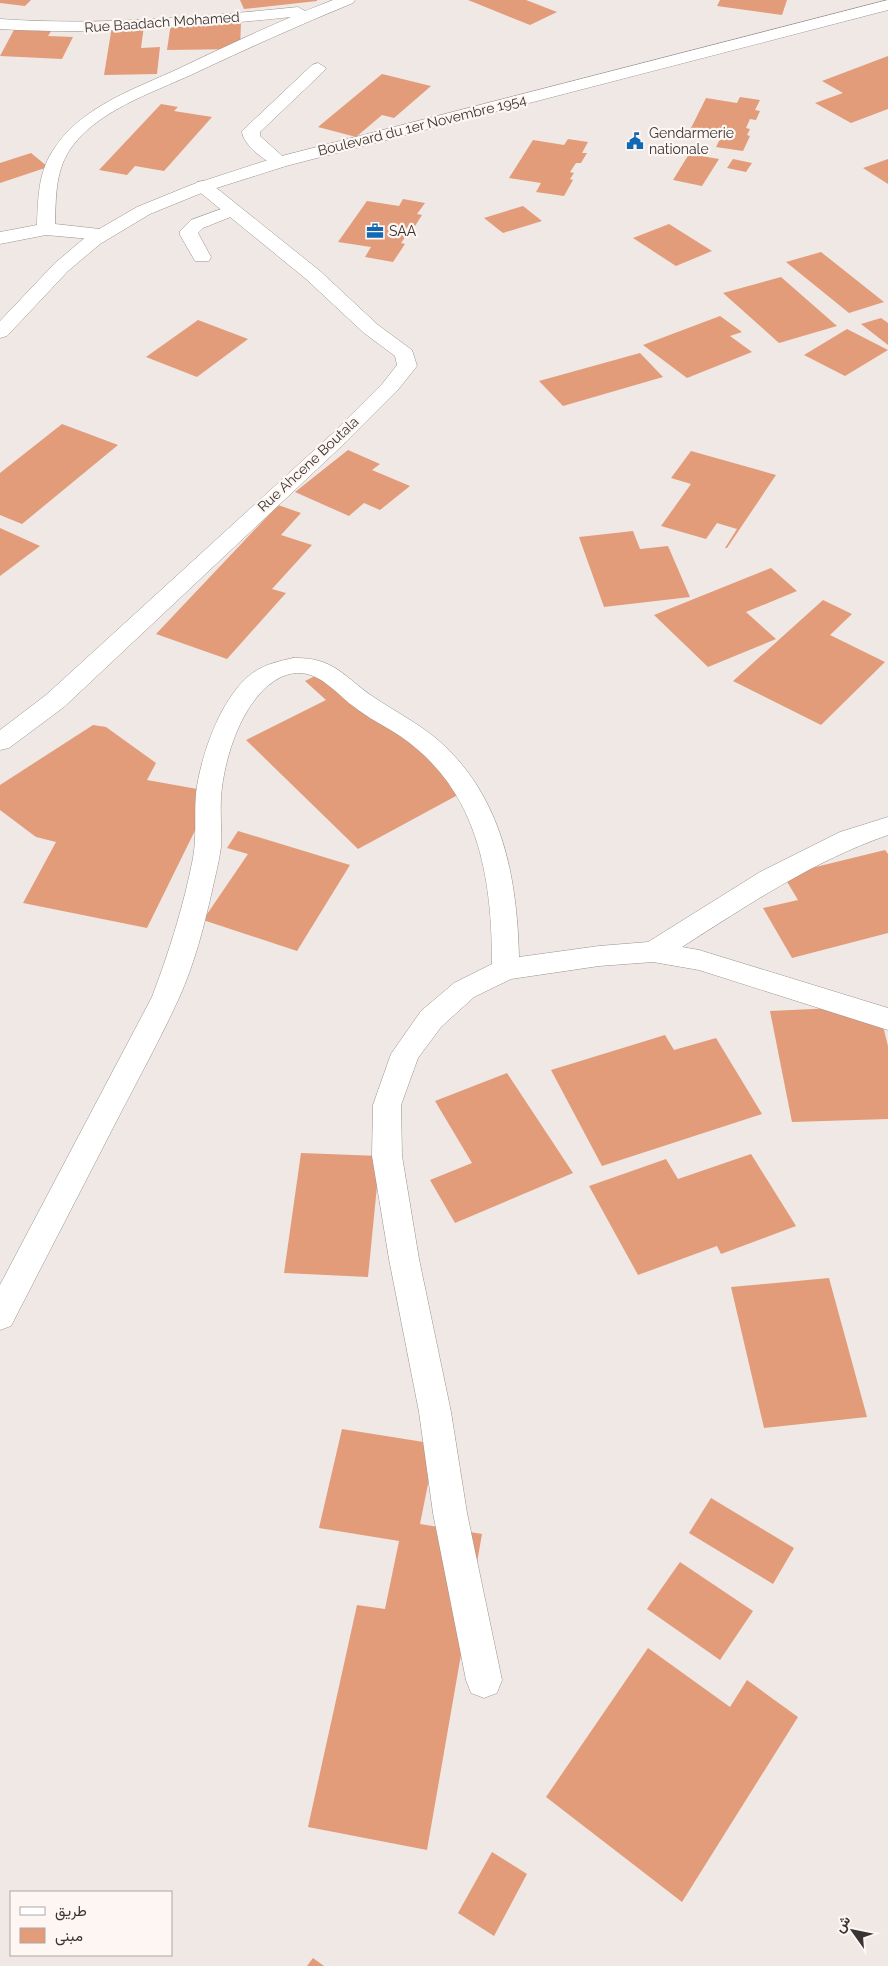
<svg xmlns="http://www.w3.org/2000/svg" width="888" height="1966" font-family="Raleway,Vazirmatn,sans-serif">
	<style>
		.building { fill: #e39c79 }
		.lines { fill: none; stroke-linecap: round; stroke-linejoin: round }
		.service-casing { stroke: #9a9390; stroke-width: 1 }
		.minor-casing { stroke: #9a9390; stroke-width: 1 }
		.secondary-casing { stroke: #9a9390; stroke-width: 1 }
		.service { fill: #fff; fill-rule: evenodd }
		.minor { fill: #fff; fill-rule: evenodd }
		.secondary { fill: #fff; fill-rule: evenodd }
		.labels { text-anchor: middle; stroke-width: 4.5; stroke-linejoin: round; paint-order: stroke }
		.far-street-label { font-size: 14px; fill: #373433; stroke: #fdf6f2 }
		.far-poi-label { font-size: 14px; fill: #373433; stroke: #fdf6f2; text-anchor: start }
	</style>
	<rect width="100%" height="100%" fill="#efe8e5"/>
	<g class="building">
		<path d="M0,0H31L25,6L0,3Z"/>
		<path d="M240,0H317V1L244,9Z"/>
		<path d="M468,0H526L557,12L530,25Z"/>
		<path d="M720,0H787L782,15L717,6Z"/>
		<path d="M241,22L240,49L167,50L171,23Z"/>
		<path d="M16,26L53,28L48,36L73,37L62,59L0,56Z"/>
		<path d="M112,26H144L141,48L160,47L157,74L104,75Z"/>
		<path d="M888,56V109L851,123L815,103L843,93L822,81Z"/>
		<path d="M382,74L431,86L394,118L382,115L356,137L318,127Z"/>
		<path d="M740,97L760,100L755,110L760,111L756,120L750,119L746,128L750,129L747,135L750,136L743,151L716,147L720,139L688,134L706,98L737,103Z"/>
		<path d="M161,104L178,107L174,111L212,117L164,171L135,166L127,175L99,170Z"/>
		<path d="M568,139L588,142L582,153H587L581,163H576L570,172L574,173L570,179L573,180L564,196L536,192L541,183L509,178L533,140L564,145Z"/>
		<path d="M31,153L48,167L0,183V163Z"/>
		<path d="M689,154L719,159L702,186L673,180Z"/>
		<path d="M733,159L752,163L746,172L727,168Z"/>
		<path d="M888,159V184L863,168Z"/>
		<path d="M403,199L425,203L417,214L422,215L415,226L409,225L402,235L406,236L401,243L405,244L393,262L365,257L371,247L338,242L367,201L399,206Z"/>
		<path d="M523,206L542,221L503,233L484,218Z"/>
		<path d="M669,224L712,251L676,266L633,238Z"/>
		<path d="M821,252L884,302L849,313L786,262Z"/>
		<path d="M781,277L837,326L779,343L723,293Z"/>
		<path d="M720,316L742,332L730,336L752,352L687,378L643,345Z"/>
		<path d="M881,318L888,323V345L861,324Z"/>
		<path d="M198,320L248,339L197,377L146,357Z"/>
		<path d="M847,329L888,350L845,376L804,355Z"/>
		<path d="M640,353L663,377L563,406L539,381Z"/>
		<path d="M62,424L118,445L22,524L0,515V473Z"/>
		<path d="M348,450L380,464L372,470L410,486L380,510L364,503L349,516L295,492Z"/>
		<path d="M691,451L776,475L727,548H725L737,529L717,523L706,539L661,526L691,484L671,478Z"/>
		<path d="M278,505L301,513L281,535L312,545L272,589L286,593L227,659L156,634Z"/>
		<path d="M0,528L40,546L0,576Z"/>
		<path d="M633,531L640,549L668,546L690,597L604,607L579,537Z"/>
		<path d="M771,568L797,591L746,612L776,639L708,667L654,615Z"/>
		<path d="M823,600L852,614L830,635L885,662L821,725L733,681Z"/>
		<path d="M331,668L467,790L358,849L246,740L326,700L305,681Z"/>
		<path d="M93,725L106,727L156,763L147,780L214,792L147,928L23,903L56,842L36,837L0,810V785Z"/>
		<path d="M238,831L350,865L297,951L203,920L248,854L227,848Z"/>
		<path d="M885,850L888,854V933L792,958L763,908L798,900L783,875Z"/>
		<path d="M878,1006L888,1046V1119L792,1122L770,1011Z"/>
		<path d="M665,1035L674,1050L716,1038L762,1114L602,1166L551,1070Z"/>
		<path d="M507,1073L573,1173L455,1223L430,1180L472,1163L435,1101Z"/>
		<path d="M301,1153L380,1156L368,1277L284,1273Z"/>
		<path d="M751,1154L796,1226L721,1254L717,1246L638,1275L589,1186L666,1159L678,1179Z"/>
		<path d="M829,1278L867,1417L764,1428L731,1287Z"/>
		<path d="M342,1429L436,1444L420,1524L482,1534L427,1850L308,1827L357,1605L385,1609L399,1541L319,1528Z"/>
		<path d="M711,1498L794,1548L773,1584L689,1533Z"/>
		<path d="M680,1562L753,1611L720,1660L647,1609Z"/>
		<path d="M648,1648L730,1707L747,1680L798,1717L682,1902L546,1797Z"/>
		<path d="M492,1852L527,1874L494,1936L458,1913Z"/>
		<path d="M313,1958L324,1966H307Z"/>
	</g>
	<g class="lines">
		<g class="service-casing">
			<g id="service">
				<path d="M318,63L326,68L324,71L260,132V136L289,162L286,166C272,169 242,145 242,131L312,65Z"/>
				<path d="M232,205L238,206L241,210L238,214L203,228L198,233L211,257L209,261H195L180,235V231L191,220Z"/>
			</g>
		</g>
		<g class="minor-casing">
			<g id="minor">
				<path d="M333,0H355L353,3C299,25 246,49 193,74C152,93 95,111 69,151C55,173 56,199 55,224L109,230L111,234L109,238L102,240L46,235L0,244V232L37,225C38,200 38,174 52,152C79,107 135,89 180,68C217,50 254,33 291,17C194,27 98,35 0,29V19C100,26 199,17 298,7L305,11Z"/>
				<path d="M203,181L209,182L320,271L378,325L412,350L417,366L397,391L347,441L64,707L9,748L0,750V730L46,695L333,433L383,383L397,365L395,356L364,333L306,279L197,190L194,186L197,182Z"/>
				<path d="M293,658C334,657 343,676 372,696C394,711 418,723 438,740C502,796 517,876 519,957L599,946L648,942L760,872L840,832L888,817V835C813,861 748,905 682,947L699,950L888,1008V1030L699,970L653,962L599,966L511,979L474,997L441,1027L418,1058L401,1105L402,1156L419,1259L451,1412L467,1513L502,1680L497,1693L484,1698L471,1693L466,1680L433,1513L419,1412L389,1259L372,1156L373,1105L391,1054L421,1011L454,983L492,964C492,876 478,789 400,736C385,726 368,718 353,706C331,689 313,663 281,677C243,696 224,757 221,797C220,814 222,831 221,847C219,862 215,877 212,891C204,927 194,965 179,998C160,1040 137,1081 116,1122C81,1190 46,1258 11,1326L0,1330V1285L152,997C169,952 184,905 193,858C197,836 194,815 196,793C201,755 221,695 254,672C266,664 280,661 293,658Z"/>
			</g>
		</g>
		<g class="secondary-casing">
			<path id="secondary" d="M888,0V10L286,166L204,192L150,214L100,244L68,271L7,336L0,338V321L55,263L87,236L137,207L191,185L274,158Z"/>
		</g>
		<use href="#service" class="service"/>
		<use href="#minor" class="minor"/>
		<use href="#secondary" class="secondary"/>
	</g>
	<defs>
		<g id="civic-bare" transform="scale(1.35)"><path d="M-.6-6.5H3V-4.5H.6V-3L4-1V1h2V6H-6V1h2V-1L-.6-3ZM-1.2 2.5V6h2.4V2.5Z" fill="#1168b5" stroke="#fdf6f2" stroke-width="2.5" paint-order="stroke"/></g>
		<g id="office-bare" transform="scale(1.35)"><path d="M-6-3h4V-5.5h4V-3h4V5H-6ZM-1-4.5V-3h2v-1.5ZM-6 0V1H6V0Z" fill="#1168b5" stroke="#fdf6f2" stroke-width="2.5" paint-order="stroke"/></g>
	</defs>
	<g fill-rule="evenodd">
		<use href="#civic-bare" x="635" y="141"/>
		<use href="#office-bare" x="375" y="231"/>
	</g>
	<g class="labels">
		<g class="far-street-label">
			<text transform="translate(162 22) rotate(-4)" y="5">Rue Baadach Mohamed</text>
			<text transform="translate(422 125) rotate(-14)" y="5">Boulevard du 1er Novembre 1954</text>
			<text transform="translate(308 464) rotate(-43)" y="5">Rue Ahcene Boutala</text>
		</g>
		<g class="far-poi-label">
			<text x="649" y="138">Gendarmerie<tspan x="649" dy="16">nationale</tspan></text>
			<text x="389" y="236">SAA</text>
		</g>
	</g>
	<rect x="10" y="1891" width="162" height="65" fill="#fdf6f2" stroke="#aea8a6"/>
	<rect x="20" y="1907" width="25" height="8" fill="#ffffff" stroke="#aea8a6"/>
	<text x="55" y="1916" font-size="15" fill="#373433">طريق</text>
	<rect x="20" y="1928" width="25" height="15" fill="#e39c79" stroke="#aea8a6"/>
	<text x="55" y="1941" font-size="15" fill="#373433">مبنى</text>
	<g transform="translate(853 1931) rotate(303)" stroke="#fdf6f2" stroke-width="4" paint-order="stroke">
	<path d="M0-4L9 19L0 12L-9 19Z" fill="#373433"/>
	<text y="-8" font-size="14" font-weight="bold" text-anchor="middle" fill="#373433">ش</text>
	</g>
</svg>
